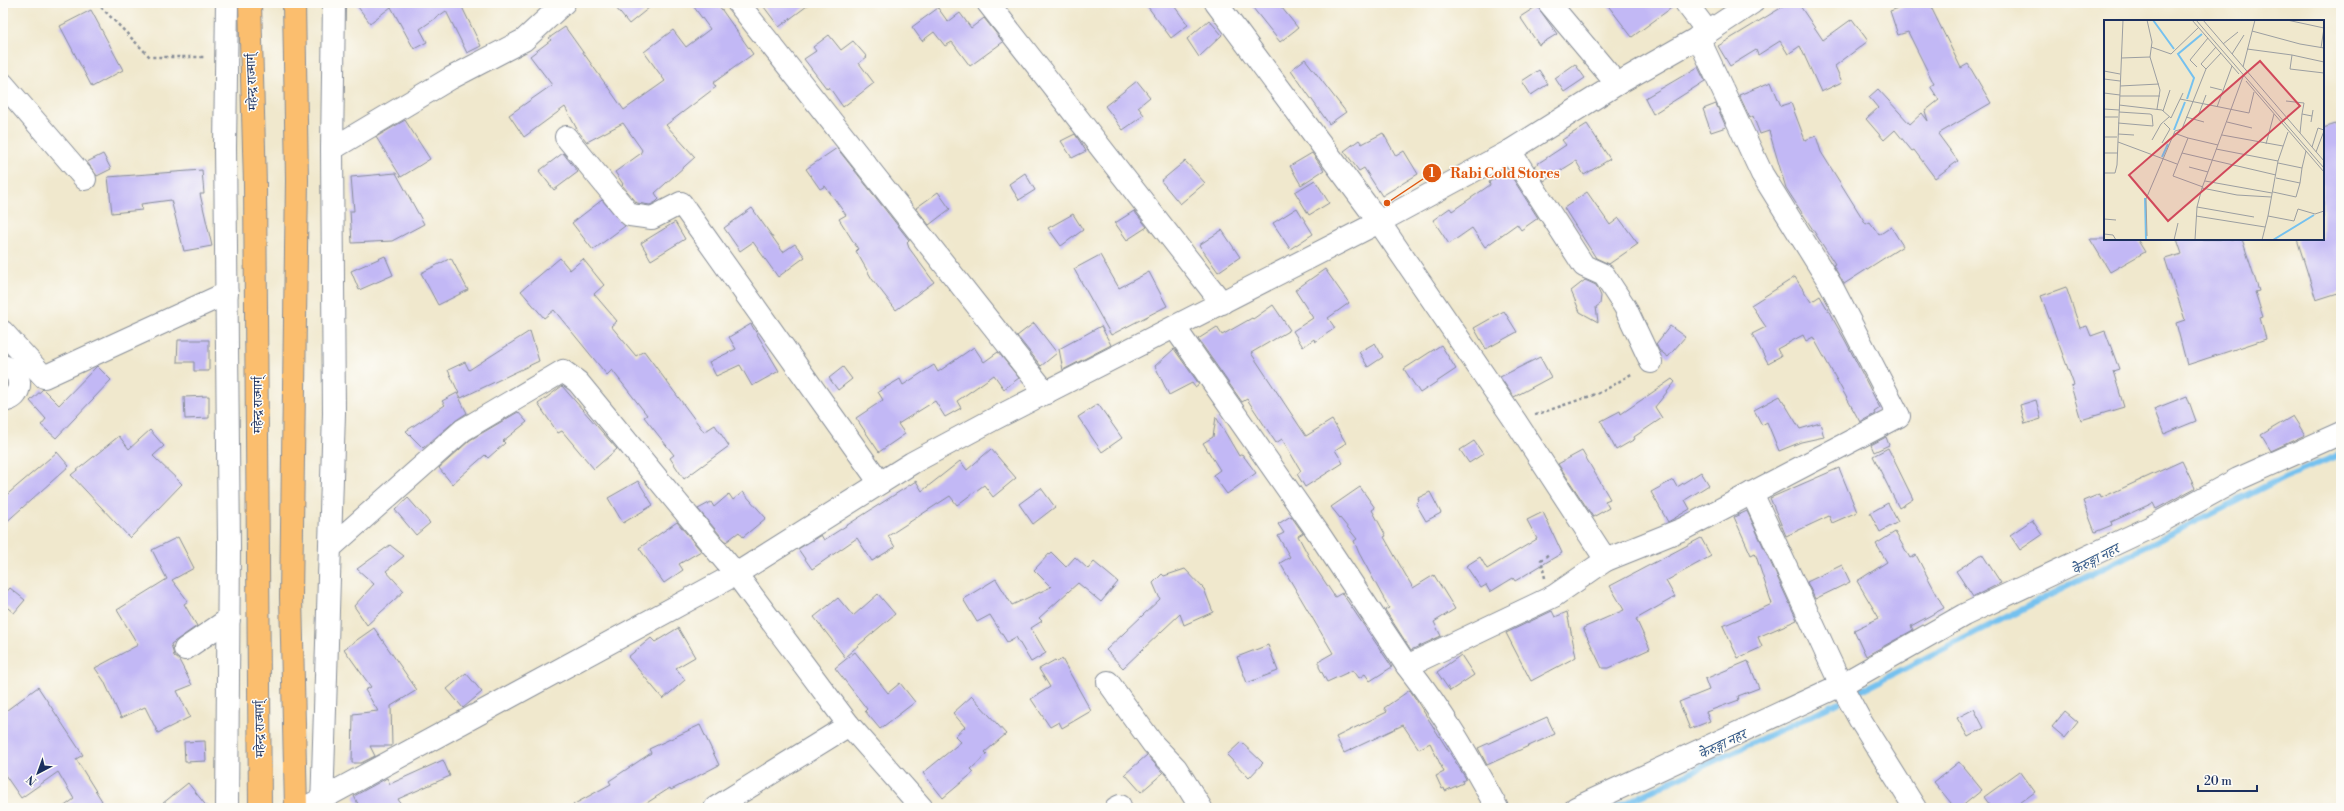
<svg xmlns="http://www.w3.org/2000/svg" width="2344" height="811" font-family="'Libre Bodoni','Noto Serif Devanagari',serif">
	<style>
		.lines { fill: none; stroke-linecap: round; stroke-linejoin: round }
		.stream { stroke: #75c1ef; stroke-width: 6 }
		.building { fill: #c2b8f5 }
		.minor-casing { stroke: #868c96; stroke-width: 24 }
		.highway-casing { stroke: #868c96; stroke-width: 24 }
		.path { stroke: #868c96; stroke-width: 2.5; stroke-dasharray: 3 3; stroke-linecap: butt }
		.minor { stroke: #fff; stroke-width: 22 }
		.highway { stroke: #fbbe6e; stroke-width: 22 }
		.labels { text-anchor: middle; stroke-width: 3; stroke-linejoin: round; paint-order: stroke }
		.street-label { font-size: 13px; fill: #1b2f5e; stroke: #fdfcf7 }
		.water-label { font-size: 14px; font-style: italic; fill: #365b8a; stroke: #fdfcf7 }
		.inset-river { fill: none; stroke: #75c1ef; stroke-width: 2 }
		.inset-road { fill: none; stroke: #9b9ea1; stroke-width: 1 }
		.view { fill: #d1495b; fill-opacity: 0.15; stroke: #d1495b; stroke-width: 2 }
		.inset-edge { fill: none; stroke: #1b2f5e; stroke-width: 2 }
		.leader { fill: none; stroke: #de5710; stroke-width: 1.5 }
		.callout-dot { fill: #de5710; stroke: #fdfcf7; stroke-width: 1.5 }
		.mark-label { font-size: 12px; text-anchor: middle; font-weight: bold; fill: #fff }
		.callout-label { font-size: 14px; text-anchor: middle; font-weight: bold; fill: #de5710; stroke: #fdfcf7; stroke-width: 3; stroke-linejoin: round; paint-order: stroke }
	</style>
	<rect width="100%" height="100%" fill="#fdfcf7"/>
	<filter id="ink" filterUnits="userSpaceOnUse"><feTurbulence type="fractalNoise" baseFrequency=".025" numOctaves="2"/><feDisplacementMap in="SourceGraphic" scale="8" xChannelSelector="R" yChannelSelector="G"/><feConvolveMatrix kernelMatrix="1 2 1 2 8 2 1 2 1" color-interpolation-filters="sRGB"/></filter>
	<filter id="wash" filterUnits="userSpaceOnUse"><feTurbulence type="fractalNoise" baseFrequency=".012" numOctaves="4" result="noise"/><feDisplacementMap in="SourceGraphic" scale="16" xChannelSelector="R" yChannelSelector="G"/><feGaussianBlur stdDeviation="0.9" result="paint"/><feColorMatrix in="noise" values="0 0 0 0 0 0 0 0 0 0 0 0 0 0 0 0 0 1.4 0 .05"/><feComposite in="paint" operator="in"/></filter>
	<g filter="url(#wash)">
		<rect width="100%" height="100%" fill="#f0e8cd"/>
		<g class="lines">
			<g class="stream">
				<path d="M1862,690L2272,483L2341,454"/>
				<path d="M1615,808L1839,702"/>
			</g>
		</g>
		<g id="blocks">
			<g class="building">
				<path d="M355,3H460L481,46L467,53L446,11L420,29L427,42L414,49L391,7L370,23Z"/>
				<path d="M612,3H655L629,24Z"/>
				<path d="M691,3H717L753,54L713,83L716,87L666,125L695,157L655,193L659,199L656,202L650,205L637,203L622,185L623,184L615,172L640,154L642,150L623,123L587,142L578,131L565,107L524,137L509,115L552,85L530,56L551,40L549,38L565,27L624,110L665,81L644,52L673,30L686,47L710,29Z"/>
				<path d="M761,3H811L779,27Z"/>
				<path d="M1145,3H1172L1188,25L1171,38Z"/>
				<path d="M1249,3H1278L1298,28L1280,42Z"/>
				<path d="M1606,3H1674V6L1632,37Z"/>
				<path d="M1789,3H1798L1823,40L1852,19L1868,41L1835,66L1842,82L1821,92L1800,46L1788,54L1780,41L1758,55L1756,50L1730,66L1718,46Z"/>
				<path d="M1913,3H1929L1961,68L1968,64L1991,103L1938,134L1958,161L1935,178L1914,150L1912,151L1895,130L1884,140L1866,119L1878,108L1869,97L1878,89L1910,124L1922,113L1928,121L1925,111L1939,100L1930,86L1934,84L1908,32L1898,35L1890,11Z"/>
				<path d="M1537,6L1557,34L1539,45L1520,17Z"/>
				<path d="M938,8L948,22L960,13L971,28L984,18L1003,42L970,66L952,42L945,46L934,32L922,41L912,27Z"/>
				<path d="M91,10L123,70L92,87L60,26Z"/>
				<path d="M1209,20L1222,35L1199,57L1187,39Z"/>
				<path d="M829,35L841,50L853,41L867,57L859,63L874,83L843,107L829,87L827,89L804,59L816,51L813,47Z"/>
				<path d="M1305,59L1346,112L1329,124L1291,70Z"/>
				<path d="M1575,64L1585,78L1564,92L1555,78Z"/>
				<path d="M1698,67L1705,81L1653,114L1645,98Z"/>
				<path d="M1539,70L1548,84L1531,95L1522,81Z"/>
				<path d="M1137,81L1150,97L1138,107L1144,115L1123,130L1105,106Z"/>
				<path d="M1771,82L1781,106L1791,103L1805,140L1816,136L1821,152L1866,224L1870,222L1879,235L1891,227L1903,246L1844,284L1833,265L1835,264L1786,188L1769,131L1760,134L1753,116L1750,118L1739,95Z"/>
				<path d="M1716,104L1726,127L1711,132L1703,109Z"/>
				<path d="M405,120L430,159L401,177L376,137Z"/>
				<path d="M1587,124L1610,159L1584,175L1576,161L1544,181L1534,166L1566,145L1562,140Z"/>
				<path d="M2336,124L2341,139V292L2316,300L2297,239H2323V128Z"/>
				<path d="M1383,133L1396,156L1404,151L1418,174L1382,196L1364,168L1359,171L1344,151L1359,140L1362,144Z"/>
				<path d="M1075,134L1086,151L1072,158L1061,141Z"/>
				<path d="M837,148L909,240L907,242L909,248L934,282L896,310L872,279L856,251L858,249L839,219L846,215L825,186L820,189L806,169Z"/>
				<path d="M563,153L578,172L554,190L539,171Z"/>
				<path d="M1312,153L1324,170L1301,185L1290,166Z"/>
				<path d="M103,154L111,169L97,176L87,162Z"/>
				<path d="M1185,161L1205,183L1180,204L1161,181Z"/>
				<path d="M202,170L204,194H200L212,246L184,251L171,200L141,204L142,210L112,213L108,177Z"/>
				<path d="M1508,171L1538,218L1521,230L1517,224L1485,247L1472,228L1449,244L1433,220L1450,208L1452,211L1490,185L1489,182Z"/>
				<path d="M396,173L424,224L392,241L352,243L350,211H354L351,177Z"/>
				<path d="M1025,173L1035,190L1019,200L1009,184Z"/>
				<path d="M1315,180L1329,203L1309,215L1295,192Z"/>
				<path d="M938,192L950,209L929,225L916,208Z"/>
				<path d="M1587,192L1610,225L1619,218L1638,244L1609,264L1596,258L1564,208Z"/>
				<path d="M602,200L625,226L593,250L572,223Z"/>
				<path d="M752,208L783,252L795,244L805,257L778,277L753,242L740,251L724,228Z"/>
				<path d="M1297,208L1313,234L1290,249L1273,223Z"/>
				<path d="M1134,211L1147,227L1127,240L1115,223Z"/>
				<path d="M1073,214L1083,230L1061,246L1048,228Z"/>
				<path d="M675,222L685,239L651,260L641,243Z"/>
				<path d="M1222,230L1240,257L1218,272L1199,245Z"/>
				<path d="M2090,239H2137L2145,252L2110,272Z"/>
				<path d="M2177,239H2242L2259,291L2255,292L2263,317L2260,318L2266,339L2187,365L2176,323L2185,320L2165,259L2182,254Z"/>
				<path d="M1100,255L1119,288L1149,272L1167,306L1111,335L1074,269Z"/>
				<path d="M385,256L393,275L359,290L351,271Z"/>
				<path d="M451,258L468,290L438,305L421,273Z"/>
				<path d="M560,258L570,270L583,259L604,285L594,294L617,321L611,326L636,356L644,351L704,432L715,425L729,446L684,479L670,458L674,455L644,417L647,415L612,370L607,375L554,310L544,318L521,291Z"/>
				<path d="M1325,269L1349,303L1328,318L1335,328L1315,342L1314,339L1303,347L1293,331L1313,318L1295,290Z"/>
				<path d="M1795,277L1811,302L1820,296L1846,342L1880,408L1874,412L1875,414L1860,422L1813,337L1806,341L1803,335L1777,349L1781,356L1768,363L1752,334L1766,327L1751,305Z"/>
				<path d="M1585,280L1596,285L1601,296L1600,304L1596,307L1598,322L1580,312L1571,291Z"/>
				<path d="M2066,287L2080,328L2087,326L2091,336L2105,331L2119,369L2113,371L2124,407L2081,420L2071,386L2074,385L2041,296Z"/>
				<path d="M1273,305L1290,330L1251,353L1306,436L1332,420L1346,443L1335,450L1343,463L1305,487L1297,474L1301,471L1282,439L1276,443L1247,399L1242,402L1198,339L1217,327L1222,335L1252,318L1253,319Z"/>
				<path d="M1504,311L1517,332L1486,349L1474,328Z"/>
				<path d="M1034,323L1057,353L1041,366L1017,336Z"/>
				<path d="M751,324L779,371L752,386L740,365L716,376L709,362L736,349L729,337Z"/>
				<path d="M1101,326L1111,345L1063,370L1059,349Z"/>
				<path d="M1670,326L1685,337L1668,357L1659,350L1656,344Z"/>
				<path d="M530,331L539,361L461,398L448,370L465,362L469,370Z"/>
				<path d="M178,340H209V371H194V362H177Z"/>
				<path d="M1375,343L1383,357L1368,367L1359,352Z"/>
				<path d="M1441,345L1456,369L1420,393L1404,369Z"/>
				<path d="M974,347L984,362L998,352L1019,378L1004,389L994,375L957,401L961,408L945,417L935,401L898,424L905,434L879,452L856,418L883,400L878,392L900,379L903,385L934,365L938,372Z"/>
				<path d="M1174,349L1199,384L1195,387L1192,383L1169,395L1155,366Z"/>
				<path d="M1540,357L1551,377L1514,397L1500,377Z"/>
				<path d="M97,366L111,380L56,438L41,425L46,419L30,401L43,389L59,405Z"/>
				<path d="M843,367L852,379L838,390L829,378Z"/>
				<path d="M1672,379L1675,382L1655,407L1662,418L1634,437L1635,439L1616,450L1601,421L1620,411L1621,414Z"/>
				<path d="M562,386L617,449L594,469L562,431L558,433L538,404Z"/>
				<path d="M457,393L467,413L455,421L423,448L406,431L445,405L442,401Z"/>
				<path d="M209,396V418L185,419L184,397Z"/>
				<path d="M1780,396L1800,429L1820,423L1824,437L1801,442L1779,451L1767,422L1762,425L1754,410Z"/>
				<path d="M2187,396L2196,421L2164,434L2154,409Z"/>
				<path d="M2036,400L2041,419L2025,424L2020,405Z"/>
				<path d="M1098,404L1122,438L1102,452L1078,417Z"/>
				<path d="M518,412L527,422L503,441L505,443L488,458L485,455L452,484L439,468L470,440Z"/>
				<path d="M2293,416L2305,435L2271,451L2261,435Z"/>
				<path d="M1216,417L1239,456L1242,454L1256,473L1227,494L1213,475L1220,470L1203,443L1213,437Z"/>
				<path d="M150,430L164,446L153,456L182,484L130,538L71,475L119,436L129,449Z"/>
				<path d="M1886,437L1889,445L1874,452L1871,445Z"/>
				<path d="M1474,441L1483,454L1469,463L1460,450Z"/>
				<path d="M1888,448L1913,499L1899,508L1873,456Z"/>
				<path d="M991,449L1016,478L993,497L984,485L957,505L950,496L888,536L895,547L872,561L857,538L812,569L798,549L821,535L824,540L916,481L922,491L960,461L967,470Z"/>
				<path d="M1582,451L1610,499L1605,501L1609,508L1593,517L1558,464Z"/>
				<path d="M57,452L69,466L3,525V498Z"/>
				<path d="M2182,461L2195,488L2156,509L2153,503L2111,522L2112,525L2095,532L2083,501L2100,494L2101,498Z"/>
				<path d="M1839,468L1857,512L1832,523L1829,516L1786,536L1770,498Z"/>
				<path d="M1701,472L1709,485L1685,500L1690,509L1668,522L1651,492L1673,480L1677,487Z"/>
				<path d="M638,481L653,505L623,523L608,498Z"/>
				<path d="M1360,487L1375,508L1372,510L1386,536L1384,537L1413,588L1434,575L1455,609L1434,622L1441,636L1411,650L1385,610L1389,608L1359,553L1354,541L1357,539L1331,507Z"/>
				<path d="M1041,488L1055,507L1033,524L1019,504Z"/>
				<path d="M743,492L766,518L743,537L739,532L726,542L698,509L711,502L714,507L729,494L733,500Z"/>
				<path d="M1430,492L1441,513L1426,521L1416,504L1419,501L1418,498Z"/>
				<path d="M408,498L430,523L416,535L395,510Z"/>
				<path d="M1888,503L1898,522L1880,532L1870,513Z"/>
				<path d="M1747,511L1797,620L1758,637L1762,647L1738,658L1723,626L1772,604L1755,553L1751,555L1734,517Z"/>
				<path d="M1543,512L1562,553L1515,581L1513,578L1490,592L1486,585L1481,588L1466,566L1480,557L1487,569L1537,539L1527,520Z"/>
				<path d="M1291,516L1303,533L1298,536L1313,564L1335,597L1342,593L1392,667L1370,681L1365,674L1359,678L1353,670L1327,682L1319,667V661L1333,653L1280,563L1290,557L1278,536L1284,533L1278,524Z"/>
				<path d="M2032,520L2042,535L2020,550L2010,535Z"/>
				<path d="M677,522L701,551L679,564L683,570L664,583L639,548Z"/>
				<path d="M1895,532L1910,558L1916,555L1944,608L1911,626L1913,630L1866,656L1854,630L1879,618L1857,581L1887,562L1876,544Z"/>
				<path d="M178,537L194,568L172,580L188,601L184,604L197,626L171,644L174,656L179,660L192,685L177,691L190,717L158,733L145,707L121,718L104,681L95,668L138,645L117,610L167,579L152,550Z"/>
				<path d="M1701,538L1711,556L1666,581L1675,597L1636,619L1650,649L1608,668H1602L1583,628L1624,610L1610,586Z"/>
				<path d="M390,545L404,556L386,571L404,591L367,625L354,606L374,584L357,569Z"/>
				<path d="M1051,552L1066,567L1075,557L1088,569L1094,562L1118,582L1101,602L1078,583L1039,618L1042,621L1031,628L1046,653L1031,662L1016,637L1007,642L990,615L977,622L963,599L996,579L1012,605L1051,587L1034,570Z"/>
				<path d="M1982,554L2001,583L1973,597L1956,571Z"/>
				<path d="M1842,565L1850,582L1815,599L1807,582Z"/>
				<path d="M1185,569L1204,589L1213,612L1184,625L1180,614L1123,668L1106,650L1160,599L1153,583L1162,574L1164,576Z"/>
				<path d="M10,588L25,600L14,613L3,604V596Z"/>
				<path d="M878,594L895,614L845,657L814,617L838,598L853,616Z"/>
				<path d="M1552,611L1555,617L1567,612L1576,657L1531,681L1506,633Z"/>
				<path d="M374,628L417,690L391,706L392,746H370L375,756L361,763H352L353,714L378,711L365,690L371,687L344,649Z"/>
				<path d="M678,628L695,657L676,668L685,680L663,699L628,657L651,638L655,642Z"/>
				<path d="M1268,645L1278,671L1247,683L1237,657Z"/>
				<path d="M855,652L888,693L900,683L915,702L880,729L865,711L867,709L835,668Z"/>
				<path d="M1461,655L1474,675L1450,691L1437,672Z"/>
				<path d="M1062,659L1091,711L1062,728L1059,722L1050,727L1031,699L1050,687L1039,669L1055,660L1057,662Z"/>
				<path d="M1748,661L1759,688L1738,696L1739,700L1706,712L1710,721L1690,729L1679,702L1709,690L1705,679Z"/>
				<path d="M466,673L482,692L463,708L447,689Z"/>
				<path d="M38,687L83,755L76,759L102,801L94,808H62L74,799L58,772L21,798L3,772V713Z"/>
				<path d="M1410,690L1465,777L1466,779L1462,781L1463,783L1445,791L1444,788L1442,789L1436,776L1444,772L1430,743L1419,749L1403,725L1344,753L1336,737L1387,712L1384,708Z"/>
				<path d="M972,696L1006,734L985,752L987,754L971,769L974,772L943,798L923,773L961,742L955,736L965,727L953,713Z"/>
				<path d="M1974,709L1984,728L1968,737L1957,718Z"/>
				<path d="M2065,711L2078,722L2065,738L2052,727Z"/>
				<path d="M1547,717L1555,734L1487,765L1478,748Z"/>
				<path d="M700,725L719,765L671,790L670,788L639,808H567L611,784L609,781L651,753L649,749Z"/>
				<path d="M205,741L206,761L185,762L184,742Z"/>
				<path d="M1241,742L1263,763L1249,778L1227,755Z"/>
				<path d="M1147,755L1163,773L1141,792L1125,774Z"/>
				<path d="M443,760L450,776L398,799L403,808H360L354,796L387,778L390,784Z"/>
				<path d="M1959,762L1982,790L1960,808H1955L1934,782Z"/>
				<path d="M2020,771L2035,792L2013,808H1992L1984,797Z"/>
				<path d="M188,783L208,808H157Z"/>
			</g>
		</g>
	</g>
	<g filter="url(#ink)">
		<use href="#blocks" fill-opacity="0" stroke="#868c96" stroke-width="1"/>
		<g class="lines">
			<g class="minor-casing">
				<g id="minor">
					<path d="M738,3L1046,393"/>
					<path d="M988,3L1222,303"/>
					<path d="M1549,3L1617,84"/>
					<path d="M1686,3L1708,32"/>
					<path d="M3,84L85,179"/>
					<path d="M566,137L630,215L652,218L681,203L880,483"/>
					<path d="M332,149L451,78L524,40L564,3"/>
					<path d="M1510,151L1584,266L1604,275L1625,307L1651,362"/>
					<path d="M1175,328L1319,534L1407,666L1554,596L1606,560L1516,422L1379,222L1216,3"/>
					<path d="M3,332L44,377L227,293"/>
					<path d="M3,366L15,371C23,384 19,399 3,401"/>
					<path d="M1752,493L1841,685L1860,720L1915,808"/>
					<path d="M330,548L463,430L563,371L578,382L736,574L849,725L922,808"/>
					<path d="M1606,560L1683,529L1899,416L1831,285L1762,174L1698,37"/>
					<path d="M185,649L229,619"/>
					<path d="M1407,666C1444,713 1468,756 1497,808"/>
					<path d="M1108,682L1153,744L1176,768L1201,808"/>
					<path d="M227,808L229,546L225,147L227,3"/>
					<path d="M305,808L736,574L912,463L994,419L1379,222L1510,151L1617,84L1708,32L1752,3"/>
					<path d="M322,808L334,413L332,149L334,3"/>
					<path d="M715,808L849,725"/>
					<path d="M1116,808L1120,806"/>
					<path d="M1576,808L1841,685L1964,615L2151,527L2238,479L2341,433"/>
				</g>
			</g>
			<g class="highway-casing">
				<g id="highway">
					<path d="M250,3L255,185L260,808"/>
					<path d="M294,3L297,180L291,597L296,808"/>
				</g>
			</g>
			<g class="path">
				<path d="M97,3L150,57H206"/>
				<path d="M1535,415L1602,392L1633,373"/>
				<path d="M1545,578L1541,560L1549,554"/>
			</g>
			<use href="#minor" class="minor"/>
			<use href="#highway" class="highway"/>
		</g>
	</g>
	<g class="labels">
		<g class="street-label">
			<text transform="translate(251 82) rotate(-92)" y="5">महेन्द्र राज्मार्ग्</text>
			<text transform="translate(257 405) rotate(-90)" y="5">महेन्द्र राज्मार्ग्</text>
			<text transform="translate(259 729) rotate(-91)" y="5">महेन्द्र राज्मार्ग्</text>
		</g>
		<g class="water-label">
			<text transform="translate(2095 559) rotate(-27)" y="5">केेरुङ्गा नहर</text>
			<text transform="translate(1722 744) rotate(-25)" y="5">केेरुङ्गा नहर</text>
		</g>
	</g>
	<g transform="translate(2104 20)">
		<rect width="220" height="220" fill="#f0e8cd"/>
		<path class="inset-river" d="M49,0L70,29M83,79L90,58L74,34L98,14M70,110L81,82M58,137L64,124M41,178L42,220M169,220L210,195"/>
		<path class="inset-road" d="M43,0L48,22L46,37L56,70L53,89M88,0L135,54M92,0L220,148M99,0L220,141M183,0L220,8M148,11L196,24L220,28M119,24L134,12M47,27L67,34L95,7M112,27L97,44L102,49L117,33M217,28L220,8M143,29L188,35L186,49L220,53M128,34L140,15M188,35L220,42M17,38L46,37M93,47L86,40L104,18M139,47L151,0M0,51L16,54M0,59L16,61M142,61L220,152M16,66L55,64M106,67L118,70M0,73L16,75M16,76H56M76,79L145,93L150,72M182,81L200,83L198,94M15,85L58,90L67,98L79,73M113,87L128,46M0,89L15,90M59,91L66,70M94,96L102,75M0,97H14M82,97L100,102M123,102L148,108M207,102L209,90M14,103L49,106L48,95L46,94L15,92M184,112L174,141L164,196L190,201L194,189L211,194L220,191M70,113L84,118M196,113L198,94L208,96M14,114L30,115M118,115L179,126M0,117H13M48,120L57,104L65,97M14,122L73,144M58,123L66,109L60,103M162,124L170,94M114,125L84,118L78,133L172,155M208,127L214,108L220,110M112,129L174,141M212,132L220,111M0,133H14M78,133L69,156L99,167M85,147L104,152M198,148L202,131M0,153H11L13,145L19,0M172,158L196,163M101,161L168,173M98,168L133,175L167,177M169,172L192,177L196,163L198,148L174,143M93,187L150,197M92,196L161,207M0,199L12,200M0,214L9,215L12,220M43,216L42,179L71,111L78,109L102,49M70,220L74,203M91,220L93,187L98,168L140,54M158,220L164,196"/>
		<path class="view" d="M156,41L196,86L64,201L25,155Z"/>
		<rect width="220" height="220" class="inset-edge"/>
	</g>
	<path class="leader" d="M1387 203L1432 173"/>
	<g class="callout-dot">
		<circle cx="1387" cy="203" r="4"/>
		<circle cx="1432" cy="173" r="10"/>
	</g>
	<g class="mark-label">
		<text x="1432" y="177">1</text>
	</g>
	<g class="callout-label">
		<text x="1505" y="178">Rabi Cold Stores</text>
	</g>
	<rect width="2344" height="811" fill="none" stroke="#fdfcf7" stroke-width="16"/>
	<g transform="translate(38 773) rotate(221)" stroke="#fdfcf7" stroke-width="3" paint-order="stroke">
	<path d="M0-3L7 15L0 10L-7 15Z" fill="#1b2f5e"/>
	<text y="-6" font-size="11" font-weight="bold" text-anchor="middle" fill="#1b2f5e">N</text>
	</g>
	<path d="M2198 785v6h59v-6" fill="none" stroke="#1b2f5e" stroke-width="2"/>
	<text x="2204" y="785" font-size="12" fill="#1b2f5e" stroke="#fdfcf7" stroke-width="3" paint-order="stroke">20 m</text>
</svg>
